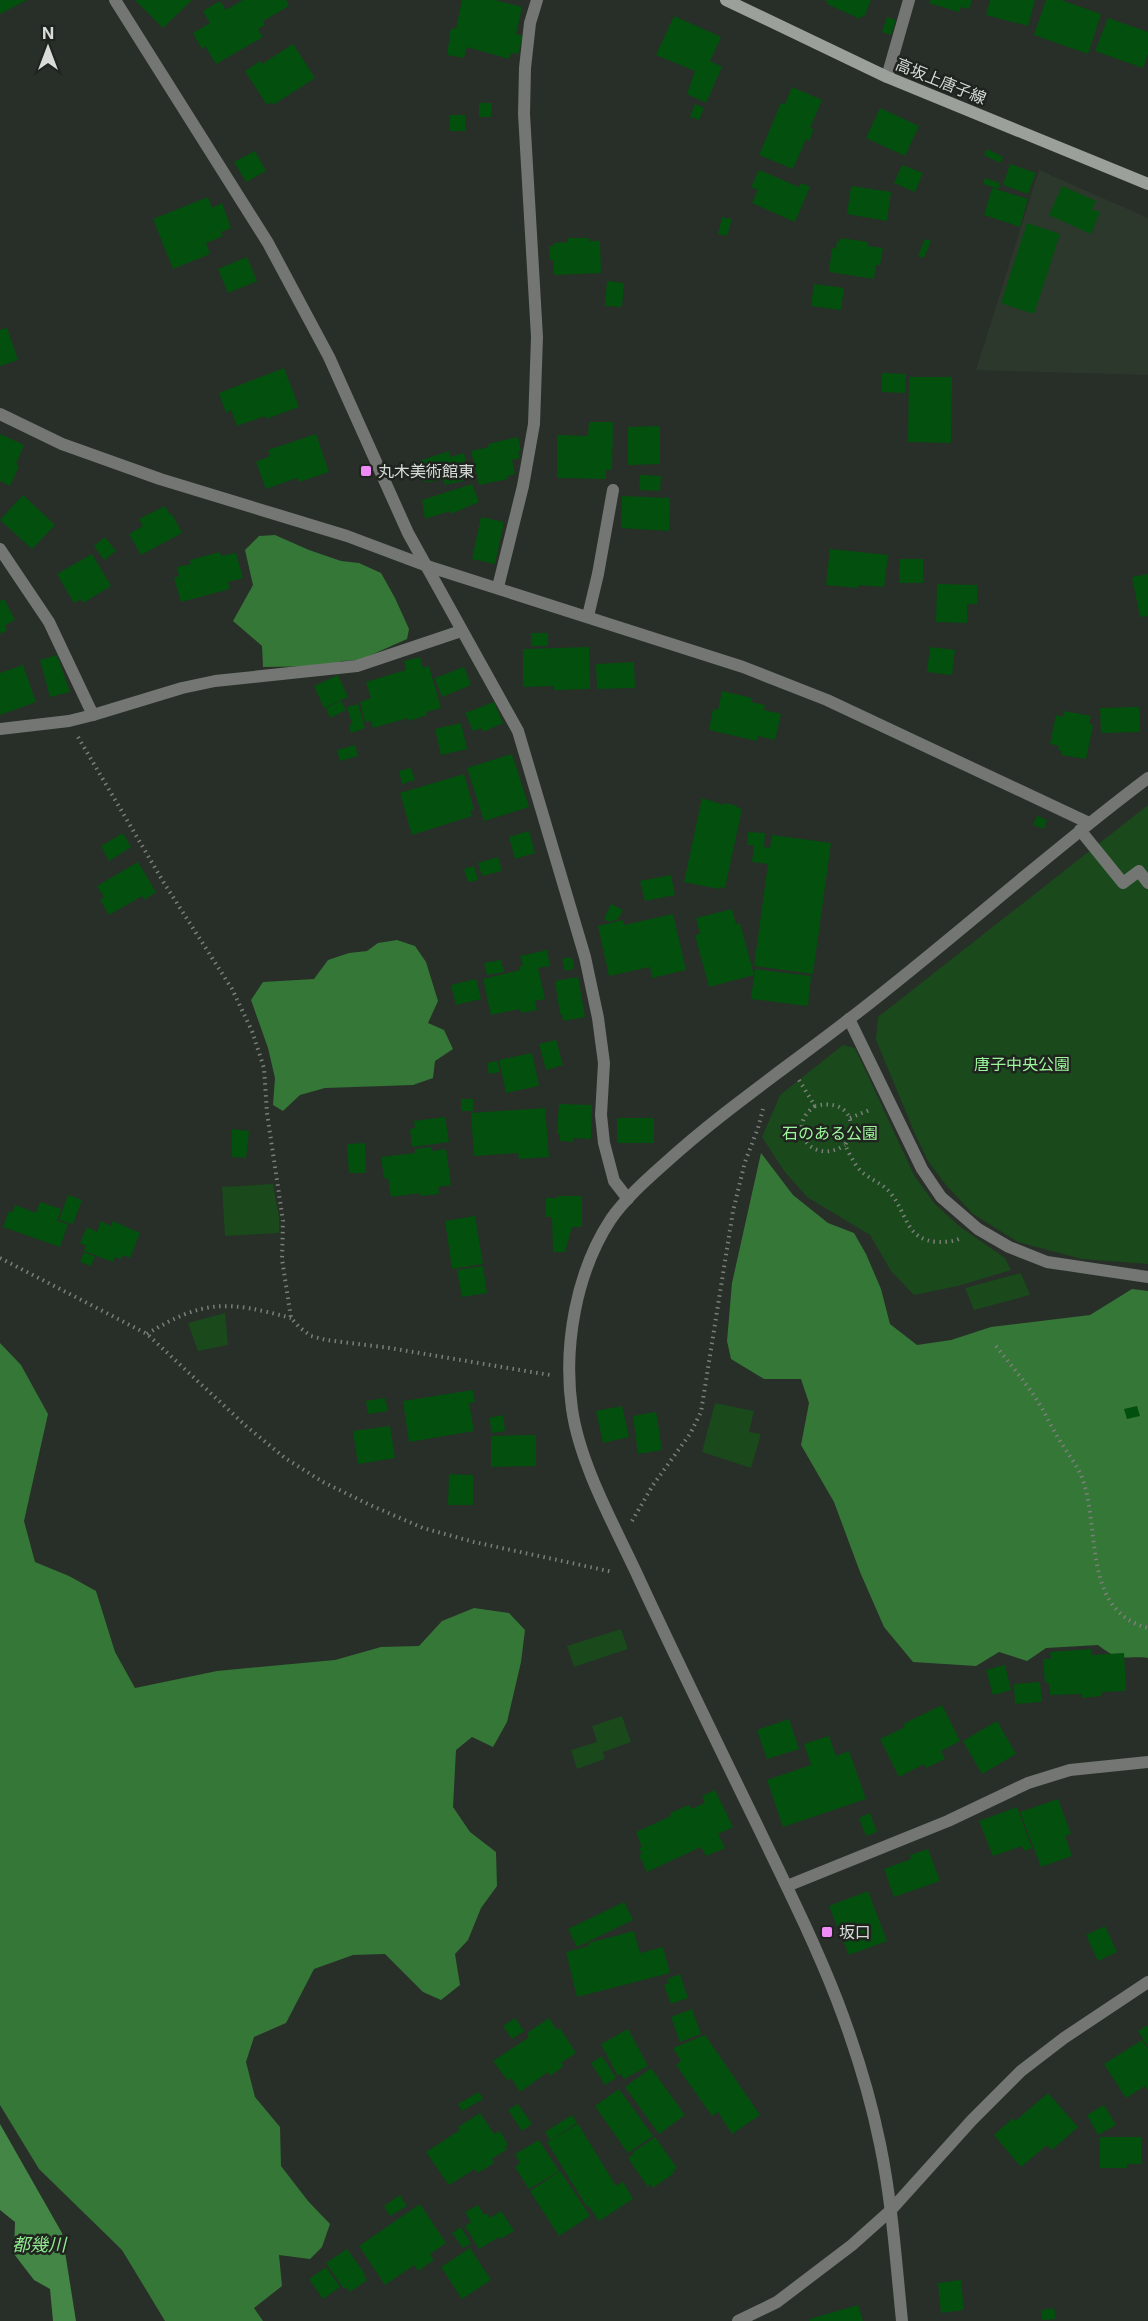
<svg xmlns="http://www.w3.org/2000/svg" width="1148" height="2321" font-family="Inter,'Noto Sans JP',sans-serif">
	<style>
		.built { fill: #2d382d }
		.green { fill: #1a491c }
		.forest { fill: #357737 }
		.water { fill: #448645 }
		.building { fill: #03500e }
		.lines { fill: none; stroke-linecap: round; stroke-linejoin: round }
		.path { stroke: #7a7f7a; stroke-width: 4; stroke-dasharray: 1.5 4.5; stroke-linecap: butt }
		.service { stroke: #737673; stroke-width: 12 }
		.minor { stroke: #737673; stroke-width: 12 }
		.tertiary { stroke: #737673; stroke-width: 12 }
		.secondary { stroke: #9ba09b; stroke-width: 12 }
		.poi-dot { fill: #ee8bf7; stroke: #1f241f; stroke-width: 2 }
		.labels { text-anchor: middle; stroke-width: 5; stroke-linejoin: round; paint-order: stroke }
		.street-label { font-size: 16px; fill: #d8dcd8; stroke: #1f241f }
		.poi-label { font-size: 16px; fill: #d8dcd8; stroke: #1f241f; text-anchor: start }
		.park-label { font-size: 16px; fill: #9df69c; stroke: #1f241f }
		.water-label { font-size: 18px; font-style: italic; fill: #91ea91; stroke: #1f241f }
	</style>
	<rect width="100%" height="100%" fill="#282e28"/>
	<path class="built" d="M1039,170L1148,218V375L976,370Z"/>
	<g class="green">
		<path d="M1148,805V1264L1082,1259L1018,1242L973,1214L946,1185L928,1161L915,1134L876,1040L878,1017Z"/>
		<path d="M843,1045L855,1048L914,1175L934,1203L959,1226L1005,1258L1011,1270L958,1286L914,1295L891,1271L870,1235L807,1197L784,1171L762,1137L780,1095Z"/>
		<path d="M273,1184L279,1217V1233L225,1236L222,1187Z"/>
		<path d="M1021,1273L1030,1295L974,1310L965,1288Z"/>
		<path d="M225,1313L228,1345L198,1351L188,1323Z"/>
		<path d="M715,1403L754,1411L749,1432L761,1434L751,1468L702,1452Z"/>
		<path d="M621,1629L628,1649L574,1667L567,1646Z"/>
		<path d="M622,1716L631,1742L603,1752L605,1759L577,1769L571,1750L597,1742L592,1726Z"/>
	</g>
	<g class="forest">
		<path d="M275,535L309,550L341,561L359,563L381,573L395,598L409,629L407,639L360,660L342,661L324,666L263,667L262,646L233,621L253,585L245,550L259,536Z"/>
		<path d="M397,940L415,946L426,962L438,1001L428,1023L444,1030L453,1049L435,1061L433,1078L413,1085L325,1088L300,1095L283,1111L273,1105L275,1078L268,1048L251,1000L263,982L314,979L328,960L349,953L367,951L378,943Z"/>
		<path d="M761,1153L793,1195L828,1223L854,1233L866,1254L881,1289L890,1324L917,1345L951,1340L991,1327L1090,1315L1132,1289L1148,1291V1658C1121,1655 1123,1664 1098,1645L1046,1648L1027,1661L999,1652L976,1666L913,1662L884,1627L860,1572L834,1502L801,1445L809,1403L801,1379H764L731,1359L727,1341L732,1283Z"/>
		<path d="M0,1343L21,1365L48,1414L24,1521L35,1562L69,1576L96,1591L115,1652L135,1688L217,1671L335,1660L381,1647L419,1646L442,1621L474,1608L509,1613L525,1630L521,1662L507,1722L493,1747L472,1737L456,1750L453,1807L470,1832L496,1852L497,1886L481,1908L468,1940L455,1954L460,1985L441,2000L423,1992L385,1954L353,1955L314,1969L286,2023L254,2037L246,2062L255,2097L280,2127L281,2166L308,2201L330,2224L322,2247L310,2259L279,2255L282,2286L254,2308L263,2321H165L122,2250L39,2169L0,2105Z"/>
	</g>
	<path class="water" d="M0,2124L62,2233L76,2321H53L50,2289L34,2280L14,2254L15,2222L0,2210Z"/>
	<g class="building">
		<path d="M0,0H27L0,14Z"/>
		<path d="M135,0H192L163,28Z"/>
		<path d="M243,0H286L289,6L263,21L265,25L258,29L263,37L216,64L205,46L202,49L193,33L210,23L203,11L220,1L226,10Z"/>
		<path d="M462,0H495L522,7L516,34L523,36L518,54L511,53L509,59L467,47L464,58L447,55L451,28L456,29Z"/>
		<path d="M824,0H871L864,17L861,16L860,19L827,4L828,2Z"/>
		<path d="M930,0H972L969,9L961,7L959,12L929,3Z"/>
		<path d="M990,0H1035L1028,26L986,15Z"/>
		<path d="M1046,0H1061L1101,14L1088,54L1034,35Z"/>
		<path d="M674,16L721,37L710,61L722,67L706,103L687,94L695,71L656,55Z"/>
		<path d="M887,17L896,20L891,35L882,32Z"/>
		<path d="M1108,18L1148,32V54L1143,68L1095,51Z"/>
		<path d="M293,44L315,78L273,105L272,102L267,105L245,71L260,61L262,64Z"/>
		<path d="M792,87L822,100L810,128L814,129L809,141L806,139L793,169L759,155L781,103L785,104Z"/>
		<path d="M479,103H492L491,117H479Z"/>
		<path d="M695,104L704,108L699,120L690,117Z"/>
		<path d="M880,108L919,126L905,156L866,138Z"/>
		<rect x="450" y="115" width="15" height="16"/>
		<path d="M987,149L1003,157L1000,163L984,155Z"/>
		<path d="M255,151L266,171L246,182L234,162Z"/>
		<path d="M1010,164L1036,173L1028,194L1003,185Z"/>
		<path d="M902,165L923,173L915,192L894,183Z"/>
		<path d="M759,170L799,187L801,183L810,187L795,222L752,203L758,190L751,187Z"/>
		<path d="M985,178L1000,183L999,189L983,184Z"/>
		<path d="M851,186L891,192L887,221L847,214Z"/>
		<path d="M1062,186L1096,201L1092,209L1100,212L1091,234L1049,215Z"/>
		<path d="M992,188L1028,199L1020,227L984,215Z"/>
		<path d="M208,197L212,208L222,203L231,228L221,232L223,236L206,243L210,254L173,269L153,219Z"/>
		<path d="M722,217L732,219L727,236L718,234Z"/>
		<path d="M1027,223L1060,234L1034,314L1001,303Z"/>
		<path d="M568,238H589V241H600L601,273L554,275L553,260H550L549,246H553V243L568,242Z"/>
		<path d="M841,238L868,242V246L883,248L880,265H876L874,279L829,272L832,248L836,249L837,241H840Z"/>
		<path d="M925,239L931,241L924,258L918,256Z"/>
		<path d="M247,257L257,281L228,293L218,269Z"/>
		<path d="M607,281L624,283L622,307L605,306Z"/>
		<path d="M814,284L844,288L841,310L811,306Z"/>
		<path d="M7,328L18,360L0,366V330Z"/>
		<path d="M284,368L299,407L266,419L265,416L237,426L231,410L226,413L219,393Z"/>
		<path d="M882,373L906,374L905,393L882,392Z"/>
		<path d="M909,377H952L951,443L908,442Z"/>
		<path d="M589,422H613L612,470H606V479L557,478V435L588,436Z"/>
		<path d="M660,426V464L628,465V427Z"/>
		<path d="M0,434L24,445L16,464L19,466L10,486L0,481Z"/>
		<path d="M316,434L329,472L299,482L297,478L266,489L256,462L270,456L268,450Z"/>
		<path d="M518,437L521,451H518L520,458L512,460L515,474L508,476V479L479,485L471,451L489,447L488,444Z"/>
		<path d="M449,451L450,457L464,453L469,475L462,476L463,481L445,485L444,480L424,482L419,461Z"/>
		<path d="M640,475L661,476L660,491L639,490Z"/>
		<path d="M472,484L479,502L451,514L450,511L425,519L422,500Z"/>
		<path d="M23,495L55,525L32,549L0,520Z"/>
		<path d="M622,496L670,498L669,531L621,528Z"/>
		<path d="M165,506L170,515L172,514L182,533L141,555L129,534L143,526L139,519Z"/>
		<path d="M481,517L504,522L495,564L472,559Z"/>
		<path d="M105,537L116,551L104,560L94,546Z"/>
		<path d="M830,549L888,555L884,587L859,585L858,588L826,585Z"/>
		<path d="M220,552L221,556L236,553L243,578L228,582L230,589L181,602L174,578L179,576L177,567L191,564L190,560Z"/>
		<path d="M92,554L111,586L83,603L81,599L74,603L57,574Z"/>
		<path d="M900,559H923V583H899Z"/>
		<path d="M1148,574V616L1140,617L1132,577Z"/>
		<path d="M937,584L977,585V604H967V623L936,622Z"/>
		<path d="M4,599L15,620L5,625L7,630L0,634V601Z"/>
		<rect x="531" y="633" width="17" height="13"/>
		<path d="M589,647L590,689L554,690V686L523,687V649Z"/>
		<path d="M930,647L955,650L952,675L927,672Z"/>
		<path d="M57,655L70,692L50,697L40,660Z"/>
		<path d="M420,657L423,668L429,666L441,708L426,712L427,715L409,721L408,718L373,728L371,721L365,722L360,702L371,698L366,682L406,670L404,661Z"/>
		<path d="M634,662L635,688L597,689L596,664Z"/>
		<path d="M23,665L36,702L0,715V673Z"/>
		<path d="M464,667L471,685L442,697L435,678Z"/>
		<path d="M338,675L348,697L324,708L314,686Z"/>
		<path d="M722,691L752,698L751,702L765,705L764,710L781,714L775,740L758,736L757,741L709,730L713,709L718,710Z"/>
		<path d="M341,701L346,710L330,718L326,708Z"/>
		<path d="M494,702L503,723L483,732L482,728L473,731L465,713Z"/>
		<path d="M358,704L365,728L351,733L349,725L352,724L347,707Z"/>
		<path d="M1139,707L1140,732L1101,733L1100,708Z"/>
		<path d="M1064,711L1091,716L1089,724L1093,725L1086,759L1061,755L1062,751L1058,750L1059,746L1050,744L1056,715L1063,717Z"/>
		<path d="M461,723L467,749L441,755L435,729Z"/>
		<path d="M355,745L358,756L340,761L337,750Z"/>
		<path d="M512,754L529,807L484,821L467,768Z"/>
		<path d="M411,768L415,780L402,784L399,771Z"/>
		<path d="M464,774L474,810L470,811L472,816L412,835L400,793Z"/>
		<path d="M702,798L724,805L725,803L737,806V808L742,809L725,888L719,887V889L684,882Z"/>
		<path d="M1037,816L1047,820L1044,829L1033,825Z"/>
		<path d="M529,831L535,853L515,859L509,837Z"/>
		<path d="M748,832L765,833L764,847L770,848L772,835L831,843L813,974L754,966L768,864L752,862L754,845H747Z"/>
		<path d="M123,833L131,847L109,861L101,846Z"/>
		<path d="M498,857L502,871L482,876L478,863Z"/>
		<path d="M138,862L156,892L144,900L142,896L109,915L100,900L104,897L97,886Z"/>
		<path d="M474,866L478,880L468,882L464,869Z"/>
		<path d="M671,875L675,895L645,901L640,881Z"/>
		<path d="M611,904L623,910L618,919L610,922L604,919Z"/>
		<path d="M732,909L736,924L740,923L754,975L709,987L695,935L700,934L696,918Z"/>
		<path d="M673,914L686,970L652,978L650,967L609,976L598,926L623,920L624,925Z"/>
		<path d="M547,950L550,966L538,968L545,999L535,1001L537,1010L521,1013L520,1009L491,1015L483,979L520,970L519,966H523L520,956Z"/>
		<path d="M572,957L574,969L565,971L562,959Z"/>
		<path d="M501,960L504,972L487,975L484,963Z"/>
		<path d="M755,969L811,976L808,1006L751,999Z"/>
		<path d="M578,977L585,1017L563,1021L562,1014H560L555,981Z"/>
		<path d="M476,979L481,999L456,1005L451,985Z"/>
		<path d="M556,1040L563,1065L546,1070L539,1044Z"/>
		<path d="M532,1053L539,1086L506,1093L499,1060Z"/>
		<path d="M497,1061L500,1072L489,1074L487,1063Z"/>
		<rect x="461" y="1099" width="12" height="12"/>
		<path d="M559,1104L592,1105L591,1139L573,1138V1142L560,1141V1134H557Z"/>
		<path d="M545,1108L549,1157L519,1159L518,1153L474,1156L471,1113Z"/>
		<path d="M445,1117L449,1142L412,1147L410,1129L415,1128L414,1121Z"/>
		<rect x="617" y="1118" width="37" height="25"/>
		<path d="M232,1129L249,1131L246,1158L232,1157Z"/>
		<path d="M365,1143L366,1173H349L347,1144Z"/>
		<path d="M431,1147L432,1151L446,1149L451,1185L438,1187L439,1194L420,1196V1193L391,1197L388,1178H384L381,1157L415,1153V1149Z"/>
		<path d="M68,1195L82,1200L73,1224L59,1220Z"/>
		<path d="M557,1196H582V1227H572L565,1252H553L552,1217H546V1198H557Z"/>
		<path d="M40,1202L61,1209L57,1221L68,1224L60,1247L3,1227L9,1211L13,1212L15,1205L36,1213Z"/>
		<path d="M475,1216L483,1264L452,1269L445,1221Z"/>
		<path d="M101,1221L111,1226L113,1221L140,1233L130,1258L123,1255L121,1259L115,1257L113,1262L84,1251L86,1246L80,1243L87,1227L97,1232Z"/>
		<path d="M84,1252L95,1257L91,1266L80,1262Z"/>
		<path d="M483,1266L487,1293L462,1297L457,1270Z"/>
		<path d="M473,1390L475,1402L469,1403L474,1431L409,1442L403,1401Z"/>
		<path d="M385,1398L388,1411L368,1414L366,1401Z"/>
		<path d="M622,1406L629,1437L603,1443L596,1411Z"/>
		<path d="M1137,1406L1140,1416L1127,1419L1124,1409Z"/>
		<path d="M656,1412L662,1450L638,1454L633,1416Z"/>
		<path d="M503,1415L505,1431L492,1433L489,1418Z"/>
		<path d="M390,1426L395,1458L358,1464L353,1431Z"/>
		<path d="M536,1435V1466L491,1467V1436Z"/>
		<path d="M449,1474L473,1475V1505H448Z"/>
		<path d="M1091,1649V1655L1124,1653L1126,1691L1101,1692V1696L1082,1698V1694L1050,1695L1049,1683H1045L1043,1659H1051L1050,1652Z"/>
		<path d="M1005,1665L1011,1690L993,1695L986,1670Z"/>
		<path d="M1040,1682L1042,1702L1015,1704L1014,1684Z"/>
		<path d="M942,1705L960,1741L941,1751L945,1759L926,1768L924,1764L899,1777L880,1739L905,1727L903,1724Z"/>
		<path d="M789,1719L799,1749L767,1759L757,1730Z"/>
		<path d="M997,1721L1016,1754L982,1774L963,1741Z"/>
		<path d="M829,1736L836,1756L849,1751L866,1799L783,1827L767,1780L811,1765L804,1744Z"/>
		<path d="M715,1790L733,1827L718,1834L725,1848L706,1856L701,1847L647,1872L639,1855L642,1854L639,1848L642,1847L636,1832L671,1816L670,1813L689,1805L691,1809L705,1803L702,1796Z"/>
		<path d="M1058,1799L1071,1834L1065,1836L1072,1856L1041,1867L1020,1812Z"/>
		<path d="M1017,1807L1032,1848L1024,1851L1022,1846L993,1856L979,1821Z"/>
		<path d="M870,1813L877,1832L866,1836L859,1818Z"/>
		<path d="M928,1849L940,1881L894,1897L884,1869L911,1859L910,1855Z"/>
		<path d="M868,1891L887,1941L849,1955L829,1906Z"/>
		<path d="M624,1902L633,1920L577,1947L568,1929Z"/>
		<path d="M1105,1926L1117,1952L1098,1961L1086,1935Z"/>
		<path d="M634,1931L640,1953L663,1947L670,1973L577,1997L566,1952L589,1946L588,1943Z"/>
		<path d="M680,1974L688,1998L671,2004L664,1985L669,1983L667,1979Z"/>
		<path d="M692,2009L701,2034L680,2042L671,2017Z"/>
		<path d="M515,2018L524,2031L512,2039L503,2026Z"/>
		<path d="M549,2018L557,2030L560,2028L576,2053L561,2063L564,2066L550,2076L548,2072L520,2092L511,2078L508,2081L493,2061L529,2037L527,2033Z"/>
		<path d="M1148,2025V2047L1138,2031Z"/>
		<path d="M628,2029L648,2066L624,2079L621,2074L618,2076L601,2044Z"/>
		<path d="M705,2035L760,2115L732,2134L718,2112L712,2116L676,2065L681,2061L673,2048Z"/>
		<path d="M1142,2040L1148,2049V2091L1145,2086L1126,2098L1104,2064Z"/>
		<path d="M602,2056L616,2078L605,2085L591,2063Z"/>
		<path d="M651,2068L685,2115L659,2134L625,2087Z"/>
		<path d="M619,2089L653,2136L628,2153L595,2106Z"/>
		<path d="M479,2092L483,2099L462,2111L458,2104Z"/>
		<path d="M1048,2093L1078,2127L1052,2150L1047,2145L1021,2167L994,2135L1013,2118L1015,2121Z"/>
		<path d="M518,2104L532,2124L522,2131L508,2110Z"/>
		<path d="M1104,2105L1116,2125L1098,2135L1087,2115Z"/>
		<path d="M480,2113L494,2134L500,2131L508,2145L505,2147L507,2149L492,2159L494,2163L478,2173L475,2169L449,2185L426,2152L460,2130L458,2127Z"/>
		<path d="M572,2115L577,2123L550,2140L545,2132Z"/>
		<path d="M578,2124L616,2186L623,2182L633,2199L599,2221L589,2206L587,2207L547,2142Z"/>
		<path d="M655,2137L677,2168L673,2171L674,2173L653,2188L651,2184L648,2187L628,2158L634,2153L633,2152Z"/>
		<path d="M1100,2137H1141V2164H1127V2168H1100Z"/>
		<path d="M539,2140L559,2171L529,2189L515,2167L520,2163L515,2154Z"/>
		<path d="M560,2171L590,2216L559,2236L530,2191Z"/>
		<path d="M400,2195L407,2206L390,2216L384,2206Z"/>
		<path d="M420,2204L446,2243L430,2254L434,2260L418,2271L414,2265L385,2285L359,2246Z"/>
		<path d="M478,2205L484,2215L487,2213L490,2218L501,2211L514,2231L500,2239L499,2237L479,2249L465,2226L471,2222L465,2212Z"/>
		<path d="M461,2227L471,2244L463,2248L452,2233Z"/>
		<path d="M470,2248L491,2280L462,2299L441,2267Z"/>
		<path d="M347,2249L365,2274L364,2276L367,2280L350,2292L347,2287L344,2289L326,2263Z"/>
		<path d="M326,2267L340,2287L323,2299L309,2279Z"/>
		<path d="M961,2280L964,2310L941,2313L938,2283Z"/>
		<path d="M858,2305L863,2321H810V2319Z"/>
		<path d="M1054,2308L1056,2319L1042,2320L1041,2310Z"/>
	</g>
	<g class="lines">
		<g class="path">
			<path d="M78,737L164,883L232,989L252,1031L264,1068L267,1113L283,1221L282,1259L291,1318L299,1327L311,1336L326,1340L390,1348L550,1375"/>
			<path d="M799,1080L815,1106C844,1099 860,1118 845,1145C850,1155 856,1169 866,1175C875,1182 885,1185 892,1195C908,1216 906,1240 938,1242C945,1242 954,1242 961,1238"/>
			<path d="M815,1106C784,1127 812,1167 845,1145"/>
			<path d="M850,1118L872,1109"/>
			<path d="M0,1258L147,1334L246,1426L285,1458L323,1482L370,1505L423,1528L474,1542L613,1572"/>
			<path d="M147,1334C204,1299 228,1301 291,1318"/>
			<path d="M996,1346C1009,1363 1023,1379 1035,1397C1045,1412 1052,1429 1062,1444C1068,1454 1076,1464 1081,1475C1102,1526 1080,1610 1148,1628"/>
			<path d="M632,1521L653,1485L690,1434L701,1412L733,1211L745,1162L758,1128L763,1109"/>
		</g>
		<g class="service">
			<path d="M588,616L598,574L613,490"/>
			<path d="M1080,830L1123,883L1139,871L1148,883"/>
		</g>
		<g class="minor">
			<path d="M115,0L268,243L329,357L408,533L518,731L585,957L598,1018L604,1063L601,1115L604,1143L614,1181L628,1199"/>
			<path d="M887,77L909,0"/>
			<path d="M0,414L62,444L160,479L347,536L427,566L743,667L827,700L1089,823"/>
			<path d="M0,549L49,622L93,715L182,688L215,681L357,666L461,631"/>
			<path d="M498,587L523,486L534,424L537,337L524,114L525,68L530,23L537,0"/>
			<path d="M0,729L69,721L93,715"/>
			<path d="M849,1019L922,1169L941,1197L978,1229L1009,1247L1047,1262L1148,1277"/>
			<path d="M787,1886L948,1821L1028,1783L1070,1770L1148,1762"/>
		</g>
		<g class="tertiary">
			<path d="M738,2321L777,2302L852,2245L890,2211L972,2120L1021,2071L1064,2038L1148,1982"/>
			<path d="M902,2321C896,2262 892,2202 880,2144C870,2095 855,2047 837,2000C814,1941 786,1885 759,1829C719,1747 679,1665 641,1583C617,1530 580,1466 572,1409C563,1346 576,1272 611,1219C625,1199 645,1181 663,1165C721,1112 786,1068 848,1020C950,942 1045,855 1148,778"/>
		</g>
		<path class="secondary" d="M726,0L887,77L1148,184"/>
	</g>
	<g class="poi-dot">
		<rect x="360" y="465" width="12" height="12" rx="3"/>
		<rect x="821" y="1926" width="12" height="12" rx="3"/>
	</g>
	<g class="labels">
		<g class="street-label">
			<text transform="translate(941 81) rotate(22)" y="6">高坂上唐子線</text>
		</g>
		<g class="poi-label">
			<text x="378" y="477">丸木美術館東</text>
			<text x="839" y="1938">坂口</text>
		</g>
		<g class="park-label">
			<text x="1022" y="1070">唐子中央公園</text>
			<text x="830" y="1139">石のある公園</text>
		</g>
		<g class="water-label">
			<text x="39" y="2251">都幾川</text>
		</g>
	</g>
	<g transform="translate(48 48)" stroke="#1f241f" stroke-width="4.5" paint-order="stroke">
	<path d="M0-4.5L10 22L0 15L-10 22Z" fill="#d8dcd8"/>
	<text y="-9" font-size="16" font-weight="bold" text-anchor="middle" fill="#d8dcd8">N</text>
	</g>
</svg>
